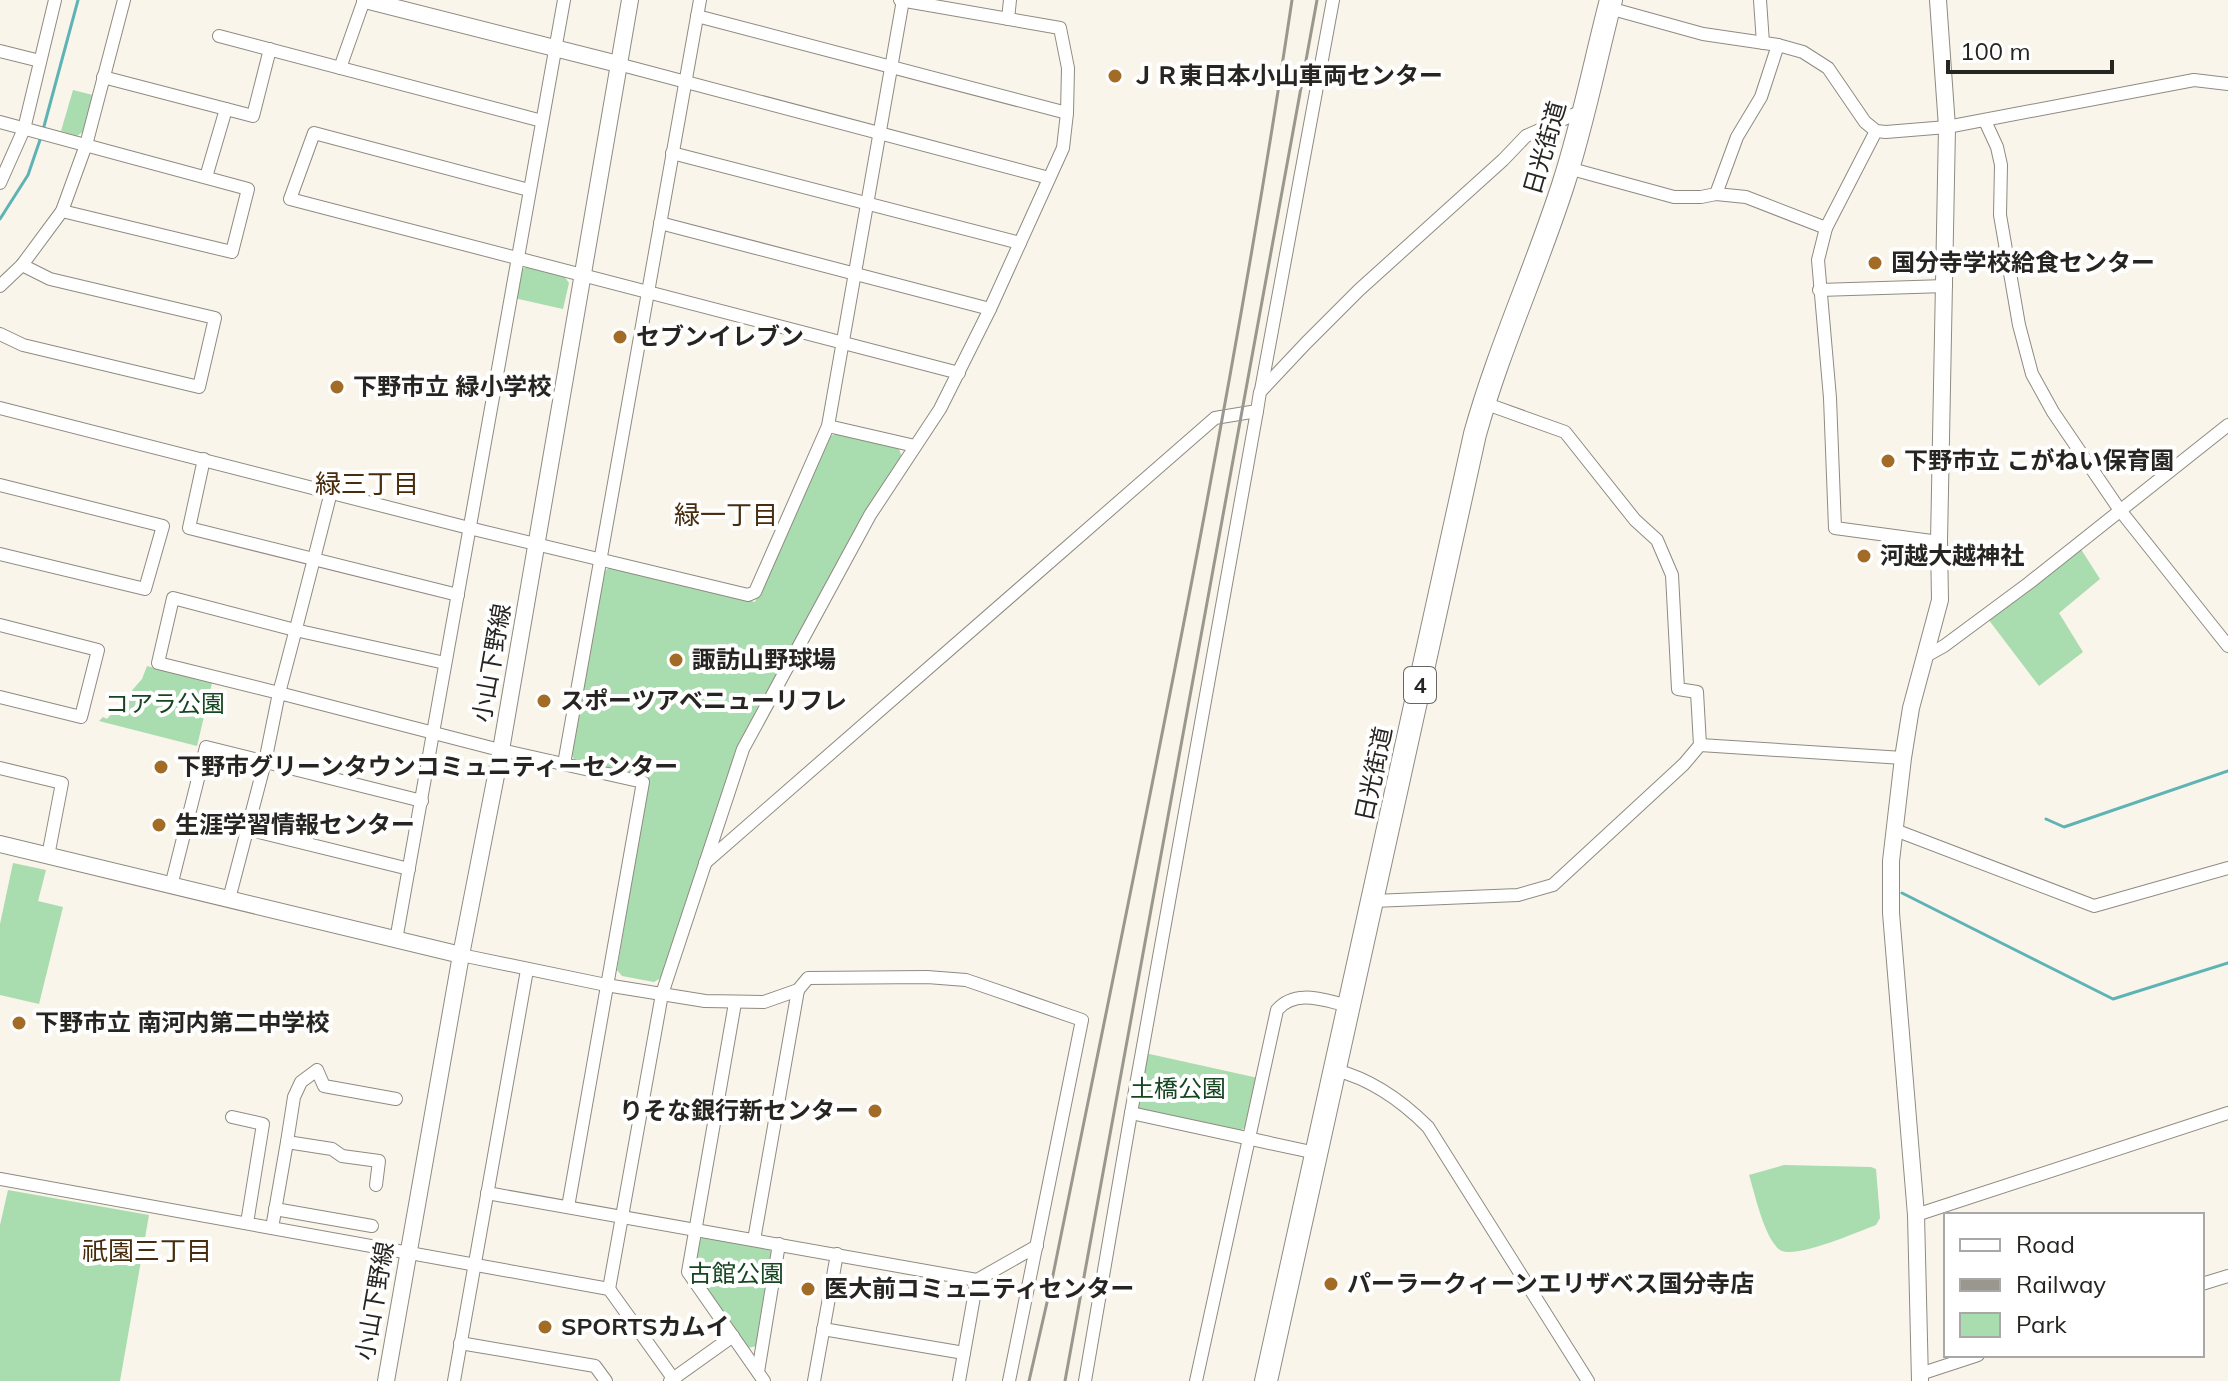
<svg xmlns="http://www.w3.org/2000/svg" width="2228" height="1381" font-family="Mulish,'Noto Sans JP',sans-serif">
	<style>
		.green { fill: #a9dcae }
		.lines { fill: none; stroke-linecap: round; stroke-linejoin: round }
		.stream { stroke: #5eb3b5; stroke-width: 3 }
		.street-casing { stroke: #8f8b82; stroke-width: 14 }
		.secondary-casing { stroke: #8f8b82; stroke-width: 18 }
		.highway-casing { stroke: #8f8b82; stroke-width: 24 }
		.street { stroke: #fff; stroke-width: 12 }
		.secondary { stroke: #fff; stroke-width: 16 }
		.highway { stroke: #fff; stroke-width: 22 }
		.rail { stroke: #9a978f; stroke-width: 3 }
		.poi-dot { fill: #a26c26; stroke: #fff; stroke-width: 3 }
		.labels { text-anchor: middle; stroke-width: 8; stroke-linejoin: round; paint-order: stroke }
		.shield { fill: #fff; stroke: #686664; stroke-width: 2 }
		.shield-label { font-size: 22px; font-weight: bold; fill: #272521 }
		.poi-label { font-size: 24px; font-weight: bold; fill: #272521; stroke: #fff; text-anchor: start }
		.street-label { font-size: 24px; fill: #272521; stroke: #fff }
		.park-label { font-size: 24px; fill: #15461f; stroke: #fff }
		.neighbourhood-label { font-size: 26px; fill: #472d0c; stroke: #fff }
	</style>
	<rect width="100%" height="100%" fill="#f9f5ea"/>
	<g class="green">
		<path d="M73,90L93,95L84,131L77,136L61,131Z"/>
		<path d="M528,266L564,276L569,283L563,309L514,298L521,270Z"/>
		<path d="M837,433L899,449L902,457L766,695L661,978L654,982L622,976L617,970L649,778L575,761L571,754L604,571L611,567L755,602L829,437Z"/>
		<path d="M2077,543L2100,579L2059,613L2083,652L2039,686L1985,615Z"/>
		<path d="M147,666L212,683L197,746L99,721L103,717L107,719L142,679Z"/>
		<path d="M13,863L46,870L38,901L63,907L39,1004L0,995V924Z"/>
		<path d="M1145,1053L1258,1078L1246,1127L1240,1131L1139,1110L1135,1103Z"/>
		<path d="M1784,1165L1871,1167L1876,1169L1880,1218L1876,1225C1859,1231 1795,1260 1780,1250C1764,1238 1755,1194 1749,1175Z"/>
		<path d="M8,1190L149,1215L120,1381H0V1225Z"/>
		<path d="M705,1236L768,1247L772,1254L757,1346L748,1348L694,1270L699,1240Z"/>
	</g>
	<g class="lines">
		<g class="stream">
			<path d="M43,130L78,0"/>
			<path d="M0,219L28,175L41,137"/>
			<path d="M2046,819L2064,827L2228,771"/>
			<path d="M1902,893L2113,999L2228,963"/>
		</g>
		<g class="street-casing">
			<g id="street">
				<path d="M1760,0L1763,43"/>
				<path d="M1609,8L1703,34L1778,45L1803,52L1828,68L1865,122L1876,131L1886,132L1947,127L2194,80L2228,84"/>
				<path d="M697,16L1067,113"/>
				<path d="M1008,19L1010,0"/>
				<path d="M219,36L542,121"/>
				<path d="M0,51L40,61"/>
				<path d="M618,64L1049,178"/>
				<path d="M340,68L364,0"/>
				<path d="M103,77L253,116L270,49"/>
				<path d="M1985,121L1997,147L2001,165L2000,215L2019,325L2032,374L2053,412L2119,509L2228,646"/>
				<path d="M0,122L248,189L232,252L62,211"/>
				<path d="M672,153L1020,243"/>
				<path d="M1568,168L1674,197H1701L1716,194L1746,197L1826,228L1876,131"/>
				<path d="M206,177L226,109"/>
				<path d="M0,183L24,129L55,0"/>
				<path d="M529,190L314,133L290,199L959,373"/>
				<path d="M1716,194L1737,137L1761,97L1778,45"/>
				<path d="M660,223L990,309"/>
				<path d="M1826,228L1818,260L1830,398L1835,528L1939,542"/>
				<path d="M0,286L22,265L62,211L86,145L124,0"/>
				<path d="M1819,290L1946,286"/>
				<path d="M0,334L23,345L199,387L215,318L50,279L22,265"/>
				<path d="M1261,390L1333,0"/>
				<path d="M0,408L469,528L748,595L755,592L828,426L903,0"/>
				<path d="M828,426L915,446"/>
				<path d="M204,459L189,528L458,595"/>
				<path d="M0,485L163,526L145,589L0,554"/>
				<path d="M331,492C314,559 297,626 279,693L158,663L173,598L295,630L445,663"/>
				<path d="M0,625L98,650L81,717L0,697"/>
				<path d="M1926,656L1944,646L2029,583L2228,425"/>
				<path d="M1700,745L1903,758"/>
				<path d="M564,764L700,0"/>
				<path d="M0,768L62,783L48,856"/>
				<path d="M247,829L409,869"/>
				<path d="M1895,830L2094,906L2228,868"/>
				<path d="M705,863L1215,418L1257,411L1260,392L1306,343L1359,290L1503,160L1526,136L1584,110"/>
				<path d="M171,886L206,747L422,801"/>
				<path d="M229,899L265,762L279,693L492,748L643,782L568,1207"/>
				<path d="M1373,901L1518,895L1553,885L1684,764L1700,745L1697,692L1678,689L1672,575L1657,540L1635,520L1565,432L1484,403"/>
				<path d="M396,940L564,0"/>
				<path d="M461,955L606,985L705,1001L764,1002L798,990L808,978L927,977L966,980L1082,1020L1009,1381"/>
				<path d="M735,1003L688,1272L764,1381"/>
				<path d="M1335,1070C1371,1079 1402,1101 1428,1127L1588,1381"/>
				<path d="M1131,1113L1316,1153"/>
				<path d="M232,1117L263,1124L247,1223"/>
				<path d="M287,1142L294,1097L301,1082L317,1070L324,1086L396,1099"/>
				<path d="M0,1179L609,1289L675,1381"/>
				<path d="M487,1193L977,1280L1037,1246"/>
				<path d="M275,1209L372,1226"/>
				<path d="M1916,1215L2228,1113"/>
				<path d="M272,1228L287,1142L332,1149L342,1156L379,1161L376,1185"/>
				<path d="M754,1240L798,990"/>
				<path d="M2202,1284L2228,1276"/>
				<path d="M609,1289L662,994L743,749L870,515L940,409L990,309L1063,148L1067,113L1068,68L1060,28L900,0"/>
				<path d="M823,1329L964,1353"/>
				<path d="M460,1343L595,1366L606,1381"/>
				<path d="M758,1372L779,1244"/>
				<path d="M1920,1374L1978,1355"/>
				<path d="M454,1381L527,970"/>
				<path d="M670,1381L733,1336"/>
				<path d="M814,1381L837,1254"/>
				<path d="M959,1381L977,1280"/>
				<path d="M1085,1381L1131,1113L1257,411"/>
				<path d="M1196,1381L1277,1010C1296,988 1325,1001 1350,1006"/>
			</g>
		</g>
		<g class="secondary-casing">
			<g id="secondary">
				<path d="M365,0L618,64"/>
				<path d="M0,844L461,955"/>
				<path d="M386,1381L461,955L501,750L630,0"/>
				<path d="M1920,1381L1916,1215L1891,913V861L1903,758L1911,708L1940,600L1939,542L1947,127L1938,0"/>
			</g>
		</g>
		<g class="highway-casing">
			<path id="highway" d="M1266,1381L1475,434C1499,348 1536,269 1563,185C1583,124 1595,61 1611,0"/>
		</g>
		<use href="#street" class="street"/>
		<use href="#secondary" class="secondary"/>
		<use href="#highway" class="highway"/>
		<g class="rail">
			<path d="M1029,1381L1051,1285C1137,858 1228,431 1292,0"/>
			<path d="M1065,1381L1317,0"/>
		</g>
	</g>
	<g class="poi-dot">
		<circle cx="1115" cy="76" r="8"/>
		<circle cx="1875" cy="263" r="8"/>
		<circle cx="620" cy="337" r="8"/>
		<circle cx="337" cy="387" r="8"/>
		<circle cx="1888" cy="461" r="8"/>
		<circle cx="1864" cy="556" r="8"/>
		<circle cx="676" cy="660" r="8"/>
		<circle cx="544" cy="701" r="8"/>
		<circle cx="161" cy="767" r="8"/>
		<circle cx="159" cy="825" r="8"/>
		<circle cx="19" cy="1023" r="8"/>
		<circle cx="875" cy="1111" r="8"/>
		<circle cx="1331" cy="1284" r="8"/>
		<circle cx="808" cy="1289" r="8"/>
		<circle cx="545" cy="1327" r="8"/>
	</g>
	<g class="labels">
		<rect class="shield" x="1404" y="667" width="32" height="36" rx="6"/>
		<g class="shield-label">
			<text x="1420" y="693">4</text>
		</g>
		<g class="poi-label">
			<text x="1131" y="84">ＪＲ東日本小山車両センター</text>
			<text x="1891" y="271">国分寺学校給食センター</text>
			<text x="636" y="345">セブンイレブン</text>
			<text x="353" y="395">下野市立 緑小学校</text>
			<text x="1904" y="469">下野市立 こがねい保育園</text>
			<text x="1880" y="564">河越大越神社</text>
			<text x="692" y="668">諏訪山野球場</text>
			<text x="560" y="709">スポーツアベニューリフレ</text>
			<text x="177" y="775">下野市グリーンタウンコミュニティーセンター</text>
			<text x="175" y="833">生涯学習情報センター</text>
			<text x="35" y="1031">下野市立 南河内第二中学校</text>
			<text x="859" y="1119" text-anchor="end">りそな銀行新センター</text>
			<text x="1347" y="1292">パーラークィーンエリザベス国分寺店</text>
			<text x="824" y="1297">医大前コミュニティセンター</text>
			<text x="561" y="1335">SPORTSカムイ</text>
		</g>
		<g class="street-label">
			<text transform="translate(1545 148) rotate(-74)" y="8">日光街道</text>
			<text transform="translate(492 663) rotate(-80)" y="8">小山下野線</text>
			<text transform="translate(1374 774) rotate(-78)" y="8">日光街道</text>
			<text transform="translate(375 1301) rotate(-80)" y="8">小山下野線</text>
		</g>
		<g class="park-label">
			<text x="165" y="712">コアラ公園</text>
			<text x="1178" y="1097">土橋公園</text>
			<text x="736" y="1282">古館公園</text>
		</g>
		<g class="neighbourhood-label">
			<text x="367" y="493">緑三丁目</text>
			<text x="726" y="524">緑一丁目</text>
			<text x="147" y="1260">祇園三丁目</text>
		</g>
	</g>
	<rect x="1944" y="1213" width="260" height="144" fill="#ffffff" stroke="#a9a8a6" stroke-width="2"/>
	<rect x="1960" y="1239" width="40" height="12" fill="#ffffff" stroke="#a9a8a6" stroke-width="2"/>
	<text x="2016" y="1253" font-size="24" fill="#272521">Road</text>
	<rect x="1960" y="1279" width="40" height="12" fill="#9a978f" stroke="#a9a8a6" stroke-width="2"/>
	<text x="2016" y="1293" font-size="24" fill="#272521">Railway</text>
	<rect x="1960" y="1313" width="40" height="24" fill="#a9dcae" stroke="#a9a8a6" stroke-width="2"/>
	<text x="2016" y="1333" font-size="24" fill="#272521">Park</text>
	<path d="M1948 60v12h164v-12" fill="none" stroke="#272521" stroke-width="4"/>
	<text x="1960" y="60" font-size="24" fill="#272521" stroke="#ffffff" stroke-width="6" paint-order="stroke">100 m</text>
</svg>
